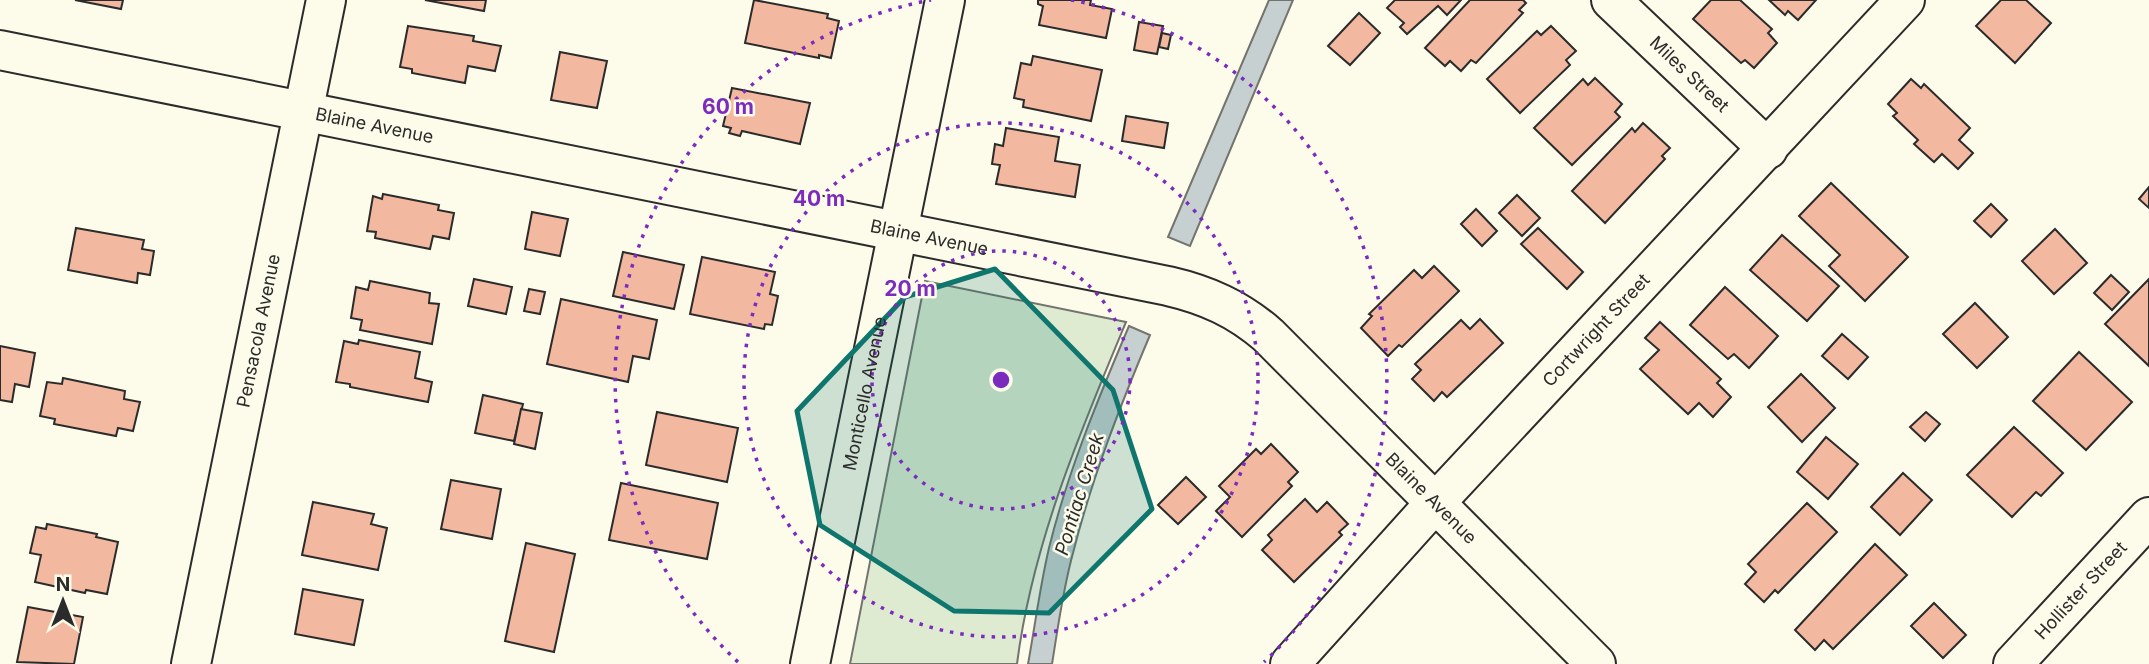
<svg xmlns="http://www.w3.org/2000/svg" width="2149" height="664" font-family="Inter,sans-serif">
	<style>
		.green { fill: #deebd1; stroke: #74746e; stroke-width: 2 }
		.water { fill: #c7d0d0; stroke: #74746e; stroke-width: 2 }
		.building { fill: #f2b8a0; stroke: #2b2b2b; stroke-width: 2 }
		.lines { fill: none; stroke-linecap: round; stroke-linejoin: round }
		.minor-casing { stroke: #2b2b2b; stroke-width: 42 }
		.minor { stroke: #fdfbea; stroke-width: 38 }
		.marked { fill: #0f766e; fill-opacity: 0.2; stroke: #0f766e; stroke-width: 5; stroke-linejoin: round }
		.ring { fill: none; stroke: #7b2cbf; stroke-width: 3.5; stroke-dasharray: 3.5 7 }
		.labels { text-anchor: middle; stroke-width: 5; stroke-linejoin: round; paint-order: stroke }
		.street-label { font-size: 18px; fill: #2b2b2b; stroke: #fdfbea }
		.water-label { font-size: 19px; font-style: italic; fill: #2b2b2b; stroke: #fdfbea }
		.centre { fill: #7b2cbf; stroke: #fdfbea; stroke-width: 3.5 }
		.ring-label { font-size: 21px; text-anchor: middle; font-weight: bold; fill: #7b2cbf; stroke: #fdfbea; stroke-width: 5; stroke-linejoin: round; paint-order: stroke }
	</style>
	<rect width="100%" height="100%" fill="#fdfbea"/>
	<path class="green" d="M925,281L1126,322C1080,432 1032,545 1017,664H850Z"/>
	<g class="water">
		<path d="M1269,0H1293L1190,246L1168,237Z"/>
		<path d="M1129,326L1150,335C1120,406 1092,478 1073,553C1063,589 1058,627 1052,664H1028C1035,626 1040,586 1049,548C1068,471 1098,399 1129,326Z"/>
	</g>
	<g class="building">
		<path d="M75,0H123L121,9Z"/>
		<path d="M425,0H486L484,11Z"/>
		<path d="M754,0L828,14L827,18L839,21L831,58L819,55V58L745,43Z"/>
		<path d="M1038,0H1091L1090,5L1112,9L1106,38L1039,25L1043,6L1038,4Z"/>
		<path d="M1395,0H1461L1447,15L1438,6L1407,34L1400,27L1404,23L1387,8Z"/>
		<path d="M1470,0H1523L1526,3L1519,10L1523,13L1476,63L1471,60L1461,71L1450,61L1445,66L1425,48Z"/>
		<path d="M1711,0H1740L1772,29L1768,33L1777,43L1754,68L1745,60L1741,63L1693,19Z"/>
		<path d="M1769,0H1816L1798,20L1788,11L1785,15Z"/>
		<path d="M2001,0H2026L2051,23L2015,63L1976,26Z"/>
		<path d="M1359,13L1380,33L1350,65L1328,46Z"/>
		<path d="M1139,22L1163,26L1157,54L1134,50Z"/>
		<path d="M408,26L474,36L473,41L501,46L495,71L468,66L465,83L412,73V69L400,67Z"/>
		<path d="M1551,26L1576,51L1566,60L1570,65L1520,113L1487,79L1537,31L1541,35Z"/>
		<path d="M1162,33L1171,35L1168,49L1159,47Z"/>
		<path d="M560,52L607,61L597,108L551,100Z"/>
		<path d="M1033,56L1102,70L1091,121L1023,107L1024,100L1014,98L1021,63L1031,65Z"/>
		<path d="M1595,78L1622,104L1615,112L1620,117L1572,165L1534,128L1583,79L1588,85Z"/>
		<path d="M1911,79L1921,88L1924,84L1970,128L1959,140L1973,153L1958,169L1942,154L1934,162L1914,144L1918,140L1893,116L1897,113L1888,104Z"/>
		<path d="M732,88L810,103L800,144L742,131L740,136L729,133L731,128L723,126Z"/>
		<path d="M1126,116L1168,123L1164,148L1122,141Z"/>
		<path d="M1643,123L1670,148L1662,156L1665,159L1605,223L1572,191L1632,128L1635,132Z"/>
		<path d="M1006,128L1059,137L1055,161L1080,165L1075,197L996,184L1000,165L992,164L995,144L1003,146Z"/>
		<path d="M1831,183L1908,257L1865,301L1829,266L1840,255L1799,216Z"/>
		<path d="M2149,187V208L2139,199Z"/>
		<path d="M383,194L439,205L438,210L454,213L449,239L433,236L430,249L375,238L376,232L367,231L373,196L382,199Z"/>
		<path d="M1517,195L1540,218L1522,236L1499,213Z"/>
		<path d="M1991,204L2007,220L1991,237L1974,221Z"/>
		<path d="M1476,209L1497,231L1482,246L1461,224Z"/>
		<path d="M532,212L568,219L560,256L525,249Z"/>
		<path d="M76,228L144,240L142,249L154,251L150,275L138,273L137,283L68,270Z"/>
		<path d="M1538,228L1583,272L1567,289L1521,244Z"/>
		<path d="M2055,229L2087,263L2054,294L2022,261Z"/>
		<path d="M1782,235L1839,286L1807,321L1750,270Z"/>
		<path d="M623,252L684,265L674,309L613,296Z"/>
		<path d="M702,257L775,272L770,294L778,296L772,325L765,324L764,329L690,314Z"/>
		<path d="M1434,266L1459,291L1402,347L1399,345L1388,356L1361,328L1372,316L1369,314L1414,270L1422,278Z"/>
		<path d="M2111,275L2129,292L2112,310L2094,293Z"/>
		<path d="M474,279L512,287L506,314L468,306Z"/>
		<path d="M2149,279V366L2105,324Z"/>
		<path d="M370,281L430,293L429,303L439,304L432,344L360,330L362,320L351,318L356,287L368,290Z"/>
		<path d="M1725,287L1778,336L1749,368L1734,354L1728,359L1690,325Z"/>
		<path d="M529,289L545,292L540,314L524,311Z"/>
		<path d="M561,299L657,320L649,359L633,356L628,382L547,364Z"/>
		<path d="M1975,303L2008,337L1977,368L1943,334Z"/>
		<path d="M1480,319L1503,343L1447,397L1442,392L1434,401L1412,379L1421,370L1415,364L1461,320L1470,329Z"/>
		<path d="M1660,322L1721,379L1717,383L1731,397L1713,417L1699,403L1688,414L1640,369L1659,350L1645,338Z"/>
		<path d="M1842,334L1868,357L1848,379L1822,356Z"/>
		<path d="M359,340L420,352L415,378L432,382L428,402L350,387V384L336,382L344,341L358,344Z"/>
		<path d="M0,346L35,353L29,387L15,384L12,402L0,400Z"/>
		<path d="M2079,352L2132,402L2086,450L2033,401Z"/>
		<path d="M1801,374L1835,408L1802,442L1768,407Z"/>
		<path d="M63,378L125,391L124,399L140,402L133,431L118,428L116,436L54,424L55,419L40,416L47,382L62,384Z"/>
		<path d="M483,395L523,404L514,441L475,433Z"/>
		<path d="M521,409L542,413L535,449L514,444Z"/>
		<path d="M657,412L738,428L727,482L646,465Z"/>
		<path d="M1926,412L1940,424L1925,441L1910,427Z"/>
		<path d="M2014,427L2063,473L2041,496L2036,492L2012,517L1967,475Z"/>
		<path d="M1826,437L1858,464L1828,499L1797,472Z"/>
		<path d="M1271,444L1298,472L1288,482L1292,486L1242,537L1216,511L1230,497L1219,486L1256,449L1261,454Z"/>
		<path d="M1903,473L1932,500L1900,535L1871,507Z"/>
		<path d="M1186,477L1206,497L1178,524L1158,505Z"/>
		<path d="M451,480L501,489L492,539L441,529Z"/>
		<path d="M621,483L718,503L707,559L609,540Z"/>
		<path d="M1305,499L1317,512L1327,502L1348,524L1339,532L1342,535L1294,582L1262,550L1272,540L1268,535Z"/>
		<path d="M313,502L374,514L371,524L387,528L378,570L302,555Z"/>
		<path d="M1807,503L1837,532L1778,593L1775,590L1764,602L1745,584L1756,572L1748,564Z"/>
		<path d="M47,524L97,534L96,537L118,542L107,594L86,590L85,593L35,582L41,555L30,553L36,527L46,529Z"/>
		<path d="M526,543L575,554L554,652L505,641Z"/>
		<path d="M1875,544L1907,575L1833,649L1824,640L1815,650L1795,630Z"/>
		<path d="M303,589L363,600L354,645L295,634Z"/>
		<path d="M1934,603L1966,635L1943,658L1911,626Z"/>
		<path d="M28,607L83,617L74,664L17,662Z"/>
	</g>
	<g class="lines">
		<g class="minor-casing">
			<g id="minor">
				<path id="s1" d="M1611,0L1768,149"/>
				<path id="s2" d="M0,50L1168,286C1207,295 1238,309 1268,335L1596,664"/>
				<path id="s3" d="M191,664L326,0"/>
				<path id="s4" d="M810,664L945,0"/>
				<path id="s5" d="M1290,664L1435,503L1905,0"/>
				<path id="s6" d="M2013,664L2149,517"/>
			</g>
		</g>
		<use href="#minor" class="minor"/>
	</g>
	<path class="marked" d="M995,269L1113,390L1152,509L1049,613L954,611L820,525L797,411L905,297Z"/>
	<g class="ring">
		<circle cx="1001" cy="380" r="129"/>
		<circle cx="1001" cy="380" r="257"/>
		<path d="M738 662A386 386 0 0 1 931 0M1071 0A386 386 0 0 1 1264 662"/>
	</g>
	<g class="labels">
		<g class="street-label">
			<text dy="6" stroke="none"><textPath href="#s1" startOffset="108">Miles Street</textPath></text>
			<text dy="6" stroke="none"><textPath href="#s2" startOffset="382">Blaine Avenue</textPath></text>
			<text dy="6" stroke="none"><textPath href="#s2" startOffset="948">Blaine Avenue</textPath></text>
			<text dy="6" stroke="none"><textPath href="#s3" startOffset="340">Pensacola Avenue</textPath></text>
			<text dy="6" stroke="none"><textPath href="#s5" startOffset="453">Cortwright Street</textPath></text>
			<text dy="6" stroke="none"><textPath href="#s4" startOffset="276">Monticello Avenue</textPath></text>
			<text dy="6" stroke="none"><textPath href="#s2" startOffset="1535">Blaine Avenue</textPath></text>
			<text dy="6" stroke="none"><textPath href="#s6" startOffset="100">Hollister Street</textPath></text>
		</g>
		<g class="water-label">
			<text transform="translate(1079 494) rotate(-73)" y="7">Pontiac Creek</text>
		</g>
	</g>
	<circle cx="1001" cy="380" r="10" class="centre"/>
	<g class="ring-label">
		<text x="728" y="114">60 m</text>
		<text x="819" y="206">40 m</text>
		<text x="910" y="296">20 m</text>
	</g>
	<g transform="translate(63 601)" stroke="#fdfbea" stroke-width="5" paint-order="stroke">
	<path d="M0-5L12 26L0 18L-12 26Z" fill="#2b2b2b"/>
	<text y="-10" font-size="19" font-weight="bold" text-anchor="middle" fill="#2b2b2b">N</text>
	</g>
</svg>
